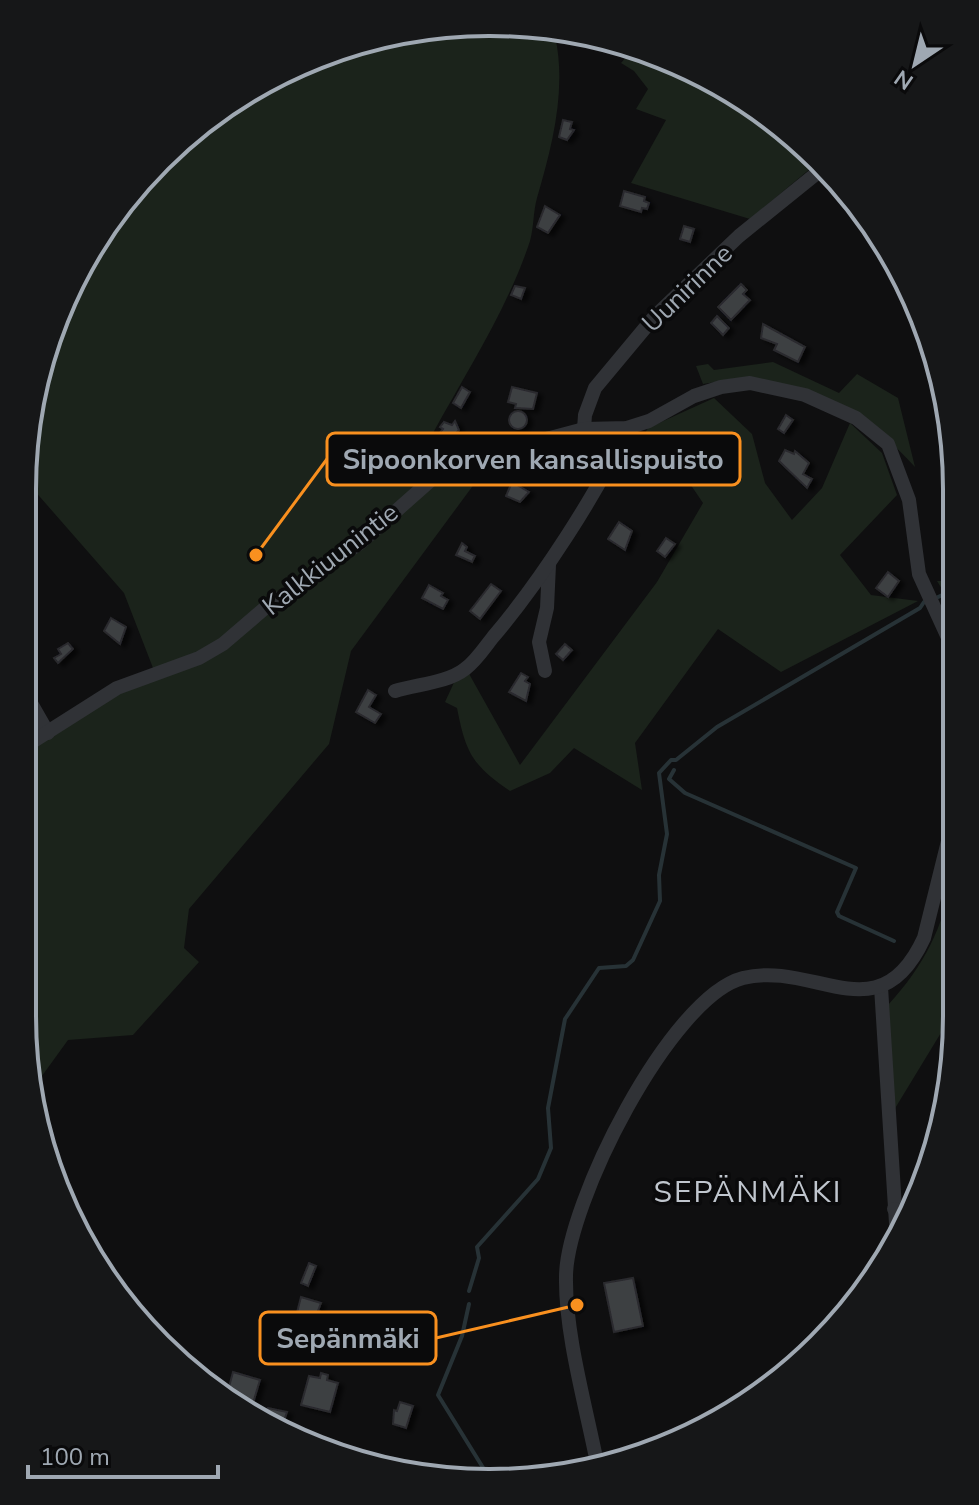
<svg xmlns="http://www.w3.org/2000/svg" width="979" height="1505" font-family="'Nunito Sans',sans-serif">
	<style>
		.green { fill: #1b231b }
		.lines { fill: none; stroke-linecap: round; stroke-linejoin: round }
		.stream { stroke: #273236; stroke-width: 4 }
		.building { fill: #3e3f43; stroke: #29292d; stroke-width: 2; filter: url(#shadow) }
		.minor { stroke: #303236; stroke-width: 14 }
		.labels { text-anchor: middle; stroke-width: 7; stroke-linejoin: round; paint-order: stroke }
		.street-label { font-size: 26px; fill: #9fa8b2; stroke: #0a0a0b }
		.quarter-label { font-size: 30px; letter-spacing: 2px; fill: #c0c6ce; stroke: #0a0a0b }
		.rim { fill: none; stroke: #9fa8b2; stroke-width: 4 }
		.leader { fill: none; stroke: #f9901f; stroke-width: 3 }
		.callout-dot { fill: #f9901f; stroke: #0a0a0b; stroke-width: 3 }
		.callout { fill: #0a0a0b; stroke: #f9901f; stroke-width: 3 }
		.callout-label { font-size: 28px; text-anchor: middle; font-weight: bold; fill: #9fa8b2 }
	</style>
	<defs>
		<filter id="shadow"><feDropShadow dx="5" dy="3" stdDeviation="2" flood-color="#0009"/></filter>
	</defs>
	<rect width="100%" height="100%" fill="#0f0f10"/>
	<g class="green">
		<path d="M459,23L555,36C567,89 552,147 537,198C533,212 534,227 530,241C508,308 467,371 433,433L442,451L565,428L570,436L486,468L351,651L329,744L189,909L184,948L199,962L133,1035L68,1040L34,1087L22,1015L24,743L153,668L124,593L26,481V428L70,283L138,181L283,70Z"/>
		<path d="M636,46L798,138L817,163L750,219L631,183L666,120L636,109L648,89L634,71L621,63Z"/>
		<path d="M773,362L839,393L857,374L898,398L915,467C860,405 787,369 703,384L696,366L708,364L714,370Z"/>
		<path d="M714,398L752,434L765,483L792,520L822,488L850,423L882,453L897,495L840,555L871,595L918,601L781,672L718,629L635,743L642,790L574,748L550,773L510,791C472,765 466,753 457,708L445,702L463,663L520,765L657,582L703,503L661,441L641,440L648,428Z"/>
		<path d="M937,581H955V610Z"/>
		<path d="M954,875L953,1013L891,1115L888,1005C925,965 942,928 954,875Z"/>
	</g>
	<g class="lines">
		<g class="stream">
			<path d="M936,598L955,589"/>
			<path d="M674,770L669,779L685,793L856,868L837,912L839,916L894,941"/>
			<path d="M469,1291L479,1258L477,1247L538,1179L551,1148L548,1108L565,1019L599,968L626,966L633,960L660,901L659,875L667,834L659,773L671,760H676L717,727L920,608L924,602"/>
			<path d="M469,1304L462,1336L438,1395L490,1479"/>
			<path d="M573,1471L586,1462"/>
		</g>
	</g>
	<g class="building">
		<path d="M563,120L572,122L570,129L574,130L567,140L559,137Z"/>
		<path d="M624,191L645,197L644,201L649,203L647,209L642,208L641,212L620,206Z"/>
		<path d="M545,206L560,215L548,233L537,227Z"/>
		<path d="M684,226L694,229L690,242L680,239Z"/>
		<path d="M741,284L747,290L743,294L750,300L731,320L718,307Z"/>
		<path d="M515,286L525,288L521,299L511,295Z"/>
		<path d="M717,316L729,328L723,335L711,323Z"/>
		<path d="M763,324L805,347L798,362L774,350L777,344L761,338Z"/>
		<path d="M462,387L470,392L461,408L453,403Z"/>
		<path d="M512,387L537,393L533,409L515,408L516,404L508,402Z"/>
		<circle cx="518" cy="420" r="9"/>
		<path d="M786,415L793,420L784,433L778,429Z"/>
		<path d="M455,421L459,430L448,443L438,435L443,429L440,427L444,422L452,425Z"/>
		<path d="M785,450L794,454L795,451L809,463L803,474L812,479L807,488L779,461Z"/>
		<path d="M512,482L529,492L520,502L506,496Z"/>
		<path d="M619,522L632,531L625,550L608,539Z"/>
		<path d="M666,538L675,544L665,557L657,551Z"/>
		<path d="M462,543L467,547L465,551L475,556L472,562L456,555Z"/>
		<path d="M888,572L899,581L888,597L876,588Z"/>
		<path d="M491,584L501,591L480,619L470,611Z"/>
		<path d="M429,585L443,593L441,596L448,600L443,609L422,598Z"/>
		<path d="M111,618L126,627L120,644L104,631Z"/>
		<path d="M68,643L73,649L58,663L54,658L61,654L58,649Z"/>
		<path d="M565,644L572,650L563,660L556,654Z"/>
		<path d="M521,673L528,677L525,681L530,684L526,701L509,692Z"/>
		<path d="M368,690L376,695L369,707L381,714L375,723L356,712Z"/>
		<path d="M309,1263L316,1266L308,1286L301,1283Z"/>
		<path d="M633,1278L643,1326L614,1332L604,1283Z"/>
		<path d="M301,1297L321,1303L318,1311L324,1313L321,1321L315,1319L313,1328L308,1326L306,1332L293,1328Z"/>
		<path d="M233,1372L260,1380L250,1413L226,1398Z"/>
		<path d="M321,1373L328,1375L327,1380L338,1383L330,1412L301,1405L309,1376L320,1378Z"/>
		<path d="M400,1402L413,1406L406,1428L393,1424L394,1410L397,1411Z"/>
		<path d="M268,1408L287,1412L282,1427L270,1423L273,1414L266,1412Z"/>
		<path d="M297,1431L334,1442L331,1452L311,1448L295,1438Z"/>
	</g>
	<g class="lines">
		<g class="minor">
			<path d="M584,429L585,415L595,388L655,316L739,236L822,169"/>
			<path d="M545,671L539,642L547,608L549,565"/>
			<path d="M24,691L48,733"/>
			<path d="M395,691C417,684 447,683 465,669C476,661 485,647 493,637C539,583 599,492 627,428"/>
			<path d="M24,747L117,688L199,658L223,644L265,608L360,543L440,472L460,462L584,429L627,428L649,421L694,396L721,387L750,383L805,395L856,418L888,444L909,500L919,574L955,653"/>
			<path d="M881,987L897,1239"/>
			<path d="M894,1209L912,1210"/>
			<path d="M598,1468C587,1410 565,1335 566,1277C566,1205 670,997 743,978C815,960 879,1036 924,938L954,817"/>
		</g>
	</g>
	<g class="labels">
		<g class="street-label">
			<text transform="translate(687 288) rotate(-44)" y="9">Uunirinne</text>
			<text transform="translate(330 559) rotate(-38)" y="9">Kalkkiuunintie</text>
		</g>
		<g class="quarter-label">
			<text x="748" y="1202">SEPÄNMÄKI</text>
		</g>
	</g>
	<path d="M0 0H979V1505H0ZM489 36H490A453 453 0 0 1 943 489V1016A453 453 0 0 1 490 1469H489A453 453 0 0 1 36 1016V489A453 453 0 0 1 489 36Z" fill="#161718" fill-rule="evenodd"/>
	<path class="rim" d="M489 36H490A453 453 0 0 1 943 489V1016A453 453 0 0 1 490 1469H489A453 453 0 0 1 36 1016V489A453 453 0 0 1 489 36Z"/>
	<path class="leader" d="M256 555L327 459M577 1305L436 1338"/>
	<g class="callout-dot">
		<circle cx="256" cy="555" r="8"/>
		<circle cx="577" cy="1305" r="8"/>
	</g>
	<g class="callout">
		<rect x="327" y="433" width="413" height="52" rx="8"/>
		<rect x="260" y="1312" width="176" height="52" rx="8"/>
	</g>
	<g class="callout-label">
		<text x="533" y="469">Sipoonkorven kansallispuisto</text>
		<text x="348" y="1348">Sepänmäki</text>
	</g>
	<g transform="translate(915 64) rotate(215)" stroke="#0a0a0b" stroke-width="6" paint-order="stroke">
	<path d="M0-6L14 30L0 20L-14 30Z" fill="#9fa8b2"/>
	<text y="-12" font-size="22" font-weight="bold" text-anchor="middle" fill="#9fa8b2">N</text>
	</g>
	<path d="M28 1465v12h190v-12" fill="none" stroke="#9fa8b2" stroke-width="4"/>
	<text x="40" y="1465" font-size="24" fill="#9fa8b2" stroke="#0a0a0b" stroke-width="6" paint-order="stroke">100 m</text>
</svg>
